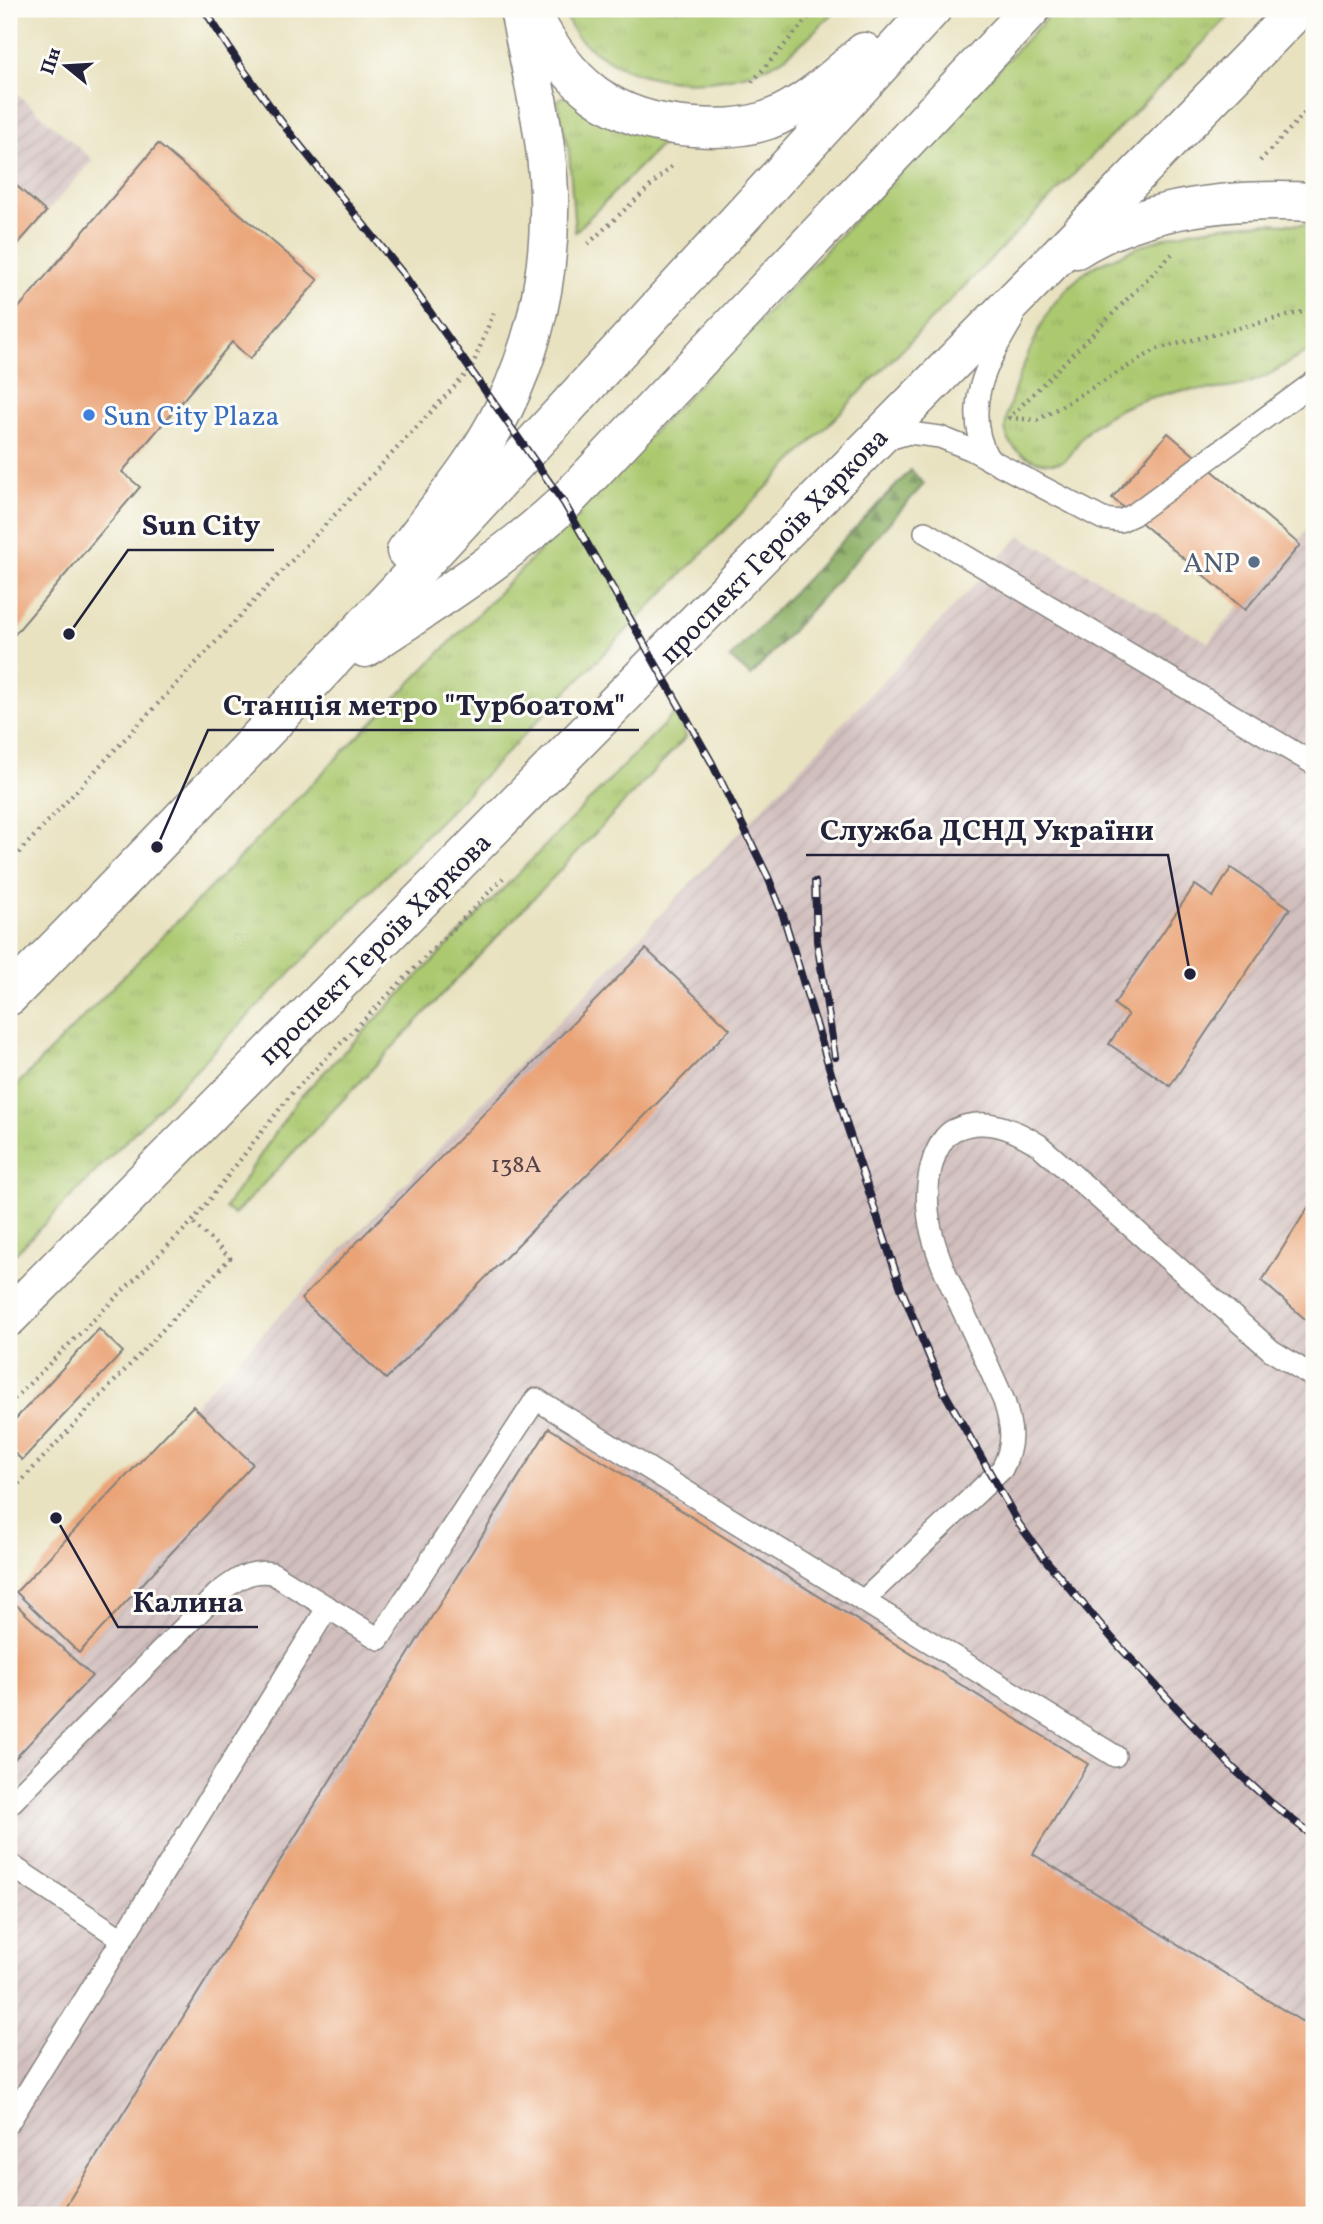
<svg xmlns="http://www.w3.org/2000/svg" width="1323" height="2224" font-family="Vollkorn,serif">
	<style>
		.industrial { fill: url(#industrial-furrows) }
		.grass { fill: url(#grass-tufts); stroke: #677656; stroke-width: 2 }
		.forest { fill: url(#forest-firs); stroke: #56684e; stroke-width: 2 }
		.building { fill: #eaa376 }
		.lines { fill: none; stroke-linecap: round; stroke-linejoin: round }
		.lane-casing { stroke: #85827e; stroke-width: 24 }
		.primary-casing { stroke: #85827e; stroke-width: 41 }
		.path { stroke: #85827e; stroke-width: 4.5; stroke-dasharray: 2 5; stroke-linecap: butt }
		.lane { stroke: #fff; stroke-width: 21 }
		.primary { stroke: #fff; stroke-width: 38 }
		.rail-casing { stroke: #22223b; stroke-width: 8 }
		.rail { stroke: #fdfcf7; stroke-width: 5; stroke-dasharray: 16; stroke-linecap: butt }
		.shop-dot { fill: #3f7fe0; stroke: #fdfcf7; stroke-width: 2.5 }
		.service-dot { fill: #5c6f8a; stroke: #fdfcf7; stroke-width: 2.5 }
		.labels { text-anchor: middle; stroke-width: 6; stroke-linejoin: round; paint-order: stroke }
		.number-label { font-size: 24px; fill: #54424a }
		.shop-label { font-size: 28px; fill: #366cbe; stroke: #fdfcf7; text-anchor: start }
		.street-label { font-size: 28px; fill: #22223b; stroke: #fdfcf7 }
		.service-label { font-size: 28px; fill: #4e5e75; stroke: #fdfcf7; text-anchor: end }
		.leader { fill: none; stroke: #22223b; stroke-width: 2.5 }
		.callout-dot { fill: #22223b; stroke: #fdfcf7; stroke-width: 2.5 }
		.callout-label { font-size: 30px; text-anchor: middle; font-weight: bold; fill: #22223b; stroke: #fdfcf7; stroke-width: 6; stroke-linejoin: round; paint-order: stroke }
	</style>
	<defs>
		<pattern id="industrial-furrows" width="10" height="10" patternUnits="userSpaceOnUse" patternTransform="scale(1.75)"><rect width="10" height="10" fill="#d1bfbe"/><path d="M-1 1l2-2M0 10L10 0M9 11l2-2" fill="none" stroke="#b3a4a4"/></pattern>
		<pattern id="grass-tufts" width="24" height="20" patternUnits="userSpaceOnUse" patternTransform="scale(1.75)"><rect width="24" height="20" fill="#acc970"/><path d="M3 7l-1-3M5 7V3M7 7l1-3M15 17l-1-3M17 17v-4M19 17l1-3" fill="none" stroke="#94ac62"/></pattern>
		<pattern id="forest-firs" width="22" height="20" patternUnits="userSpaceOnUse" patternTransform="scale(1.75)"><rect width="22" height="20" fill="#89ad62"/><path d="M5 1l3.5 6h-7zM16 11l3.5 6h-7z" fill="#708c52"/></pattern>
	</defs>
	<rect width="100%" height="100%" fill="#fdfcf7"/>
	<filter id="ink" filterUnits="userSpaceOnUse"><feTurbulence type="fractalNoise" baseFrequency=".0143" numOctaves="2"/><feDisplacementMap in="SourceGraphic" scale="14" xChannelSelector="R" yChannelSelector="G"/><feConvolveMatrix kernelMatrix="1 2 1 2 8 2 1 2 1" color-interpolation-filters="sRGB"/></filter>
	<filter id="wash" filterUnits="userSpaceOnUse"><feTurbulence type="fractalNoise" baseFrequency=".00686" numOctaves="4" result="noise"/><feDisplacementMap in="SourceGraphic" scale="28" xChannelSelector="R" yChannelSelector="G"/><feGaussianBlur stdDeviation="1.57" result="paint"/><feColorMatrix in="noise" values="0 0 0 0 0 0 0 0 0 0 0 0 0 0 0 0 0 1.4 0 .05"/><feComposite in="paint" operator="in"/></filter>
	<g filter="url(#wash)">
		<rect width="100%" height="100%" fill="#e8e2c0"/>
		<g class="industrial">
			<path d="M9,87L93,160L9,254Z"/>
			<path d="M1314,523V2215H9V1600L1021,536L1208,642Z"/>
		</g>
		<g class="grass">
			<path d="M563,9H838C820,25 802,45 782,59C771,67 756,71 743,75C686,90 621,80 578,37C571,30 567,18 563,9Z"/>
			<path d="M1055,9H1236L9,1260V1093L566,524Z"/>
			<path d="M570,93L669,137L575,232L569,152L557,100Z"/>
			<path d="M1263,223L1314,225V347C1290,361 1266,380 1239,386C1220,391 1200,389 1181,391C1161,394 1138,401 1120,409C1106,416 1092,425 1082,437C1073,449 1070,464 1052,463C1033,463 1011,452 1006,433C1001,412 1039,324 1053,305C1063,292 1077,278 1091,268C1100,263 1110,259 1120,255C1171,231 1208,226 1263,223Z"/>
			<path d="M675,713L686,737L234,1215L225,1208L298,1099Z"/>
		</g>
		<path class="forest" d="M911,470L924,484L751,676L730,658Z"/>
		<g id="blocks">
			<g class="building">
				<path d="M158,144L318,280L250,359L232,342L122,472L140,487L9,641V319Z"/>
				<path d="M9,179L46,212L9,254Z"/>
				<path d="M1168,433L1300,545L1245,610L1112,498Z"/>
				<path d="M1231,868L1290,908L1170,1086L1109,1044L1128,1015L1114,1004L1195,885L1213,897Z"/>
				<path d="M646,949L730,1029L386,1379L301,1299Z"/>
				<path d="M1314,1198V1327L1262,1281Z"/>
				<path d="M99,1329L123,1352L22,1460L9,1448V1426Z"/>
				<path d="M193,1406L253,1464L79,1653L16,1592Z"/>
				<path d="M549,1428L1088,1764L1033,1854L1314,2029V2215H60Z"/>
				<path d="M9,1598L92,1676L9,1765Z"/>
			</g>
		</g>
	</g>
	<g filter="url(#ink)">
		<use href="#blocks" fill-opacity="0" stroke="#85827e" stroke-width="2"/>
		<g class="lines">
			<g class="lane-casing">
				<g id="lane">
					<path d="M882,441L909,433L940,437L970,449L1103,519L1120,521L1133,515L1314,382"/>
					<path d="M989,460C961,409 986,364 1013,319"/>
					<path d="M925,532L1314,764"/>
					<path d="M863,1601L1002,1469C1015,1444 1012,1427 1004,1401C991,1372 978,1342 964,1313C940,1262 914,1212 935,1155C939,1146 944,1135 954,1130C985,1116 1012,1128 1039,1145L1272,1351L1314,1377"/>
					<path d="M9,1805L217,1594C234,1581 249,1569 272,1573L379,1639L536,1399L1115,1756"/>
					<path d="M9,1864L122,1939"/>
					<path d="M9,2122L328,1607"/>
				</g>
			</g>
			<g class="primary-casing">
				<g id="primary">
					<path d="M530,10C566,83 610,122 694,127C719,129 745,128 768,120C805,106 835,77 864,52"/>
					<path d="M1076,249C1145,206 1234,198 1314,202"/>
					<path d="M406,551C439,506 478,461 503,410C536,343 551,268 549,193C547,134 530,67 519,9"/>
					<path d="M365,648C434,602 504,559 564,503L1031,9"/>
					<path d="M9,996C326,676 627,341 932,9"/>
					<path d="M9,1317L1047,267L1298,9"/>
				</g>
			</g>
			<g class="path">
				<path d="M752,82L816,9"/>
				<path d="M1260,161L1314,103"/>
				<path d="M588,244L674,164"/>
				<path d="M1009,418L1038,420L1157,349L1314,309"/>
				<path d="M1008,419L1172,254"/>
				<path d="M9,863L471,369L494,312"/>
				<path d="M9,1404L192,1222L292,1093L503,878"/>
				<path d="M9,1494L230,1258L192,1222"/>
			</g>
			<use href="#lane" class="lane"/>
			<use href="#primary" class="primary"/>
			<g class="rail-casing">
				<g id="rail">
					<path d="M204,9L240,65L286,128L404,275L564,503L712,763L768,877L783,915L847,1126L901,1288L943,1390L993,1478L1019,1524L1044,1558L1117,1644L1234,1769L1269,1801L1314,1837"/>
					<path d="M815,882L817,941L835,1057"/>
				</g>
			</g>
			<use href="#rail" class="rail"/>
		</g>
	</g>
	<circle class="shop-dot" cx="89" cy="415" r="7"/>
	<circle class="service-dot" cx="1254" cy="562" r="7"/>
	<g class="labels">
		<g class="number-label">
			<text x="516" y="1172">138А</text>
		</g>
		<g class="shop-label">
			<text x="103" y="425">Sun City Plaza</text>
		</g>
		<g class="street-label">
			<text transform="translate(773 545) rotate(-46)" y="10">проспект Героїв Харкова</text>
			<text transform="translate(374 948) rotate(-45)" y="10">проспект Героїв Харкова</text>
		</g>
		<g class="service-label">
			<text x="1240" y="572">ANP</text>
		</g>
	</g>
	<path class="leader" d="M69 634L128 550H274M157 847L208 730H639M1190 974L1168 855H806M56 1518L118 1627H258"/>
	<g class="callout-dot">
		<circle cx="69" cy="634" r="7"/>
		<circle cx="157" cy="847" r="7"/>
		<circle cx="1190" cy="974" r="7"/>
		<circle cx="56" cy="1518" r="7"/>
	</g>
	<g class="callout-label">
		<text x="201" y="535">Sun City</text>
		<text x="424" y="715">Станція метро "Турбоатом"</text>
		<text x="987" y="840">Служба ДСНД України</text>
		<text x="188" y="1612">Калина</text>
	</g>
	<rect width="1323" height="2224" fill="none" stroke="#fdfcf7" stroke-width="35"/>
	<g transform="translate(66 66) rotate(288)" stroke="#fdfcf7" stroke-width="5" paint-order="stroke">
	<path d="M0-5L12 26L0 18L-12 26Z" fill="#22223b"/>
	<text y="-10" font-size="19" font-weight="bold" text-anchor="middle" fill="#22223b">Пн</text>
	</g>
</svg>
